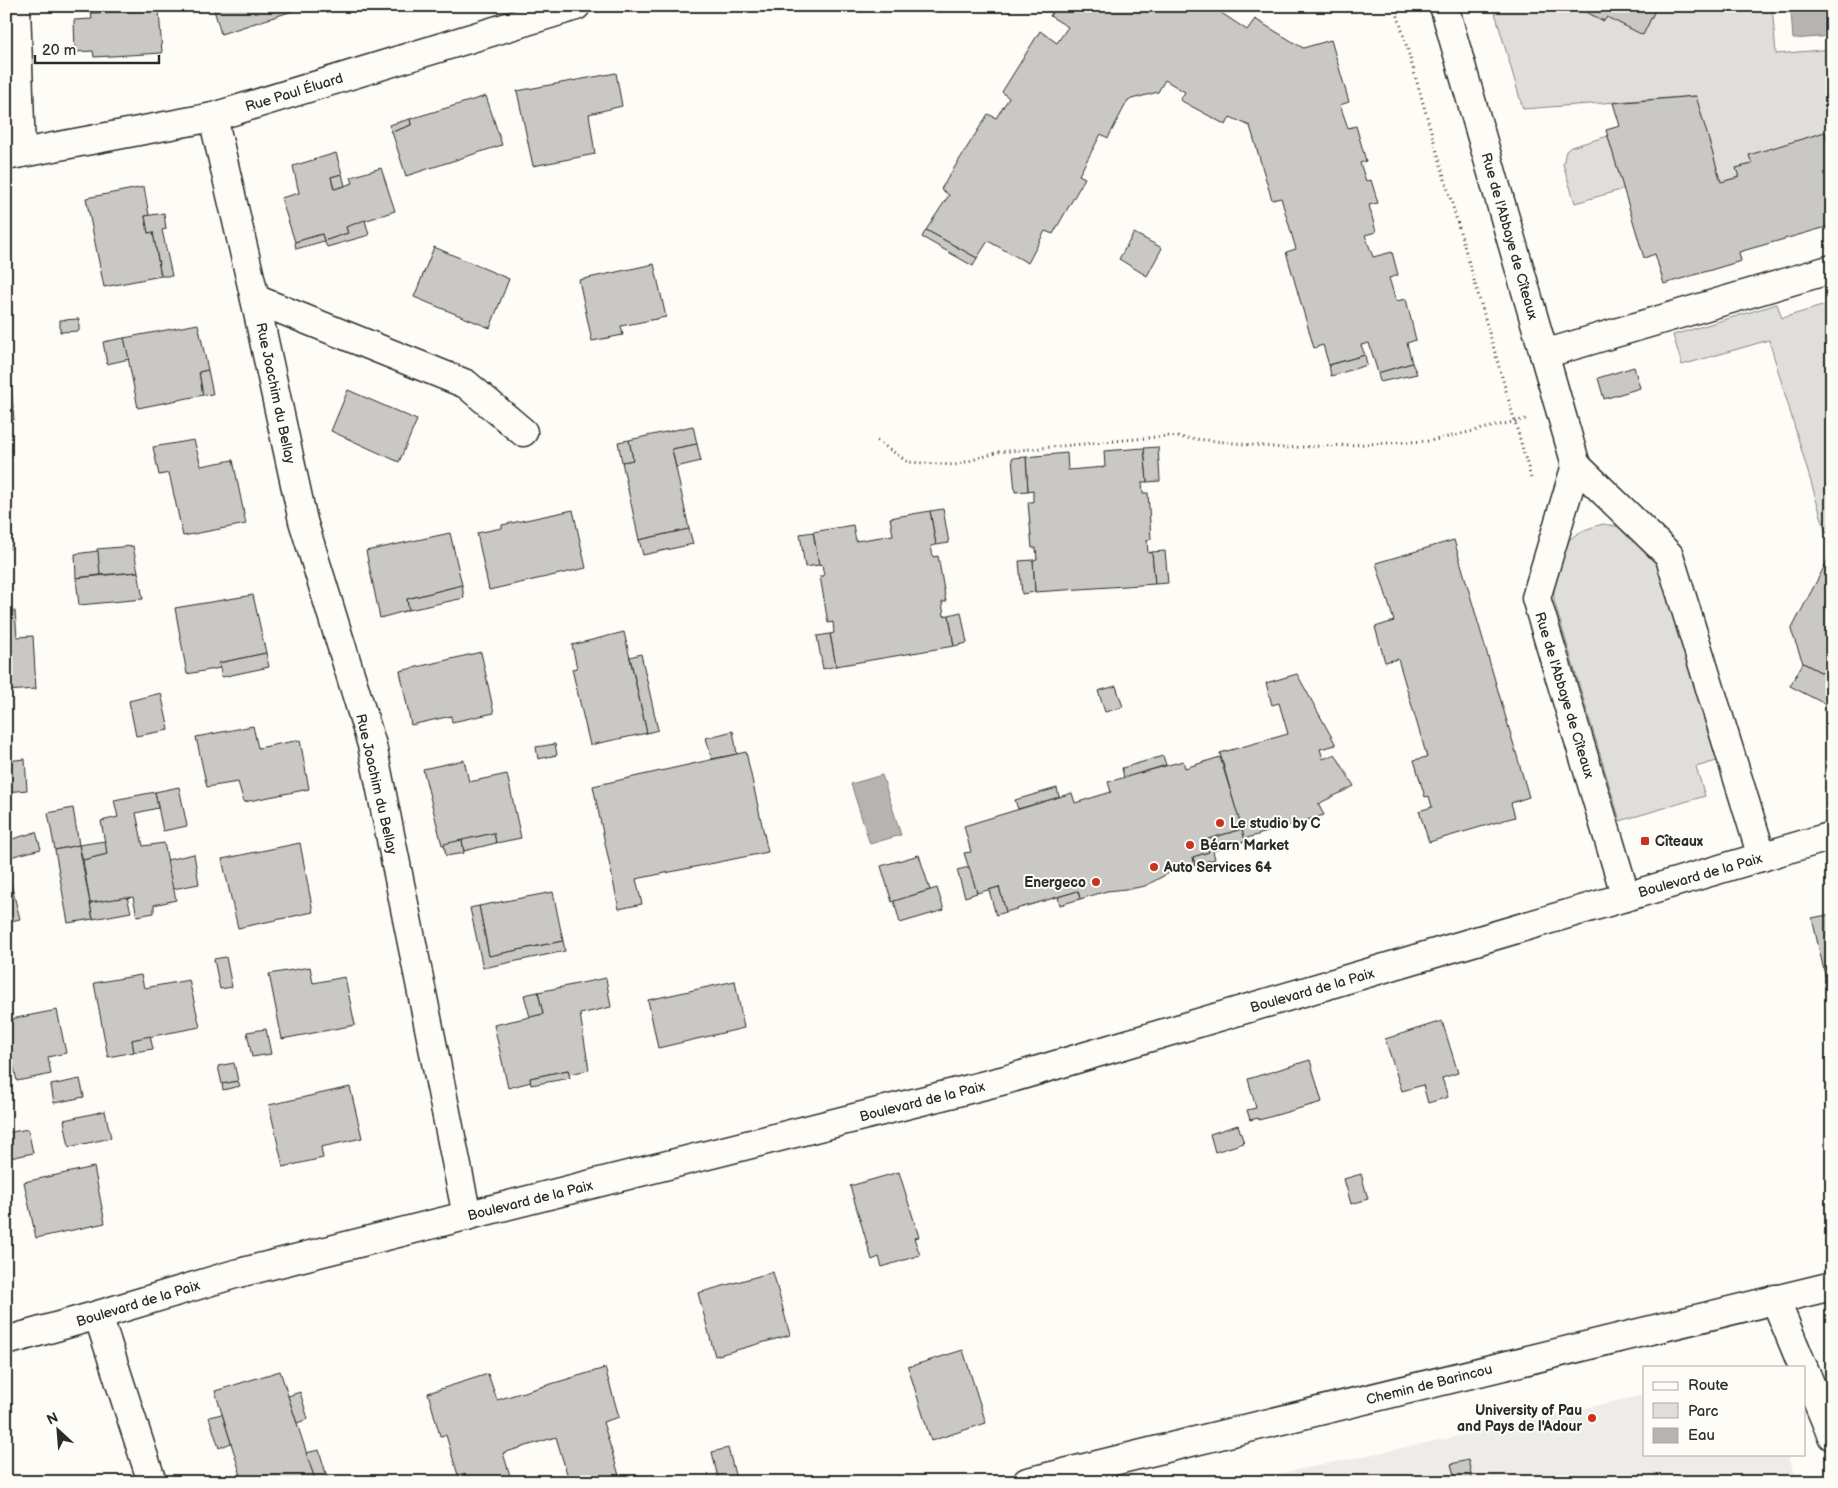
<svg xmlns="http://www.w3.org/2000/svg" width="1838" height="1488" font-family="'Balsamiq Sans',sans-serif">
	<style>
		.built { fill: #edece8 }
		.green { fill: #dfdeda; stroke: #858482 }
		.water { fill: #b5b4b1; stroke: #7e7d7b }
		.building { fill: #c9c8c4; stroke: #2b2b2b }
		.lines { fill: none; stroke-linecap: round; stroke-linejoin: round }
		.minor-casing { stroke: #2b2b2b; stroke-width: 31 }
		.major-casing { stroke: #2b2b2b; stroke-width: 31 }
		.path { stroke: #2b2b2b; stroke-width: 3; stroke-dasharray: 1 4; stroke-linecap: butt }
		.minor { stroke: #fdfcf7; stroke-width: 28 }
		.major { stroke: #fdfcf7; stroke-width: 28 }
		.poi-dot { fill: #c8321e; stroke: #fdfcf7; stroke-width: 2 }
		.labels { text-anchor: middle; stroke-width: 4; stroke-linejoin: round; paint-order: stroke }
		.street-label { font-size: 14px; fill: #2b2b2b; stroke: #fdfcf7 }
		.poi-label { font-size: 14px; font-weight: bold; fill: #2b2b2b; stroke: #fdfcf7; text-anchor: start }
	</style>
	<rect width="100%" height="100%" fill="#fdfcf7"/>
	<filter id="ink" filterUnits="userSpaceOnUse"><feTurbulence type="fractalNoise" baseFrequency=".02" numOctaves="2"/><feDisplacementMap in="SourceGraphic" scale="10" xChannelSelector="R" yChannelSelector="G"/><feConvolveMatrix kernelMatrix="1 2 1 2 8 2 1 2 1" color-interpolation-filters="sRGB"/></filter>
	<g filter="url(#ink)">
		<path class="built" d="M1644,1395V1454H1787L1798,1482H1240L1435,1441Z"/>
		<g class="green">
			<path d="M1493,6H1574L1604,21L1607,17L1643,34L1657,6H1772L1776,54L1832,49V154L1825,133L1752,164L1736,168L1739,177L1721,182L1695,96L1523,109Z"/>
			<path d="M1608,136L1624,189L1575,203L1563,164L1566,151L1571,147Z"/>
			<path d="M1832,303V531L1826,533L1769,340L1682,365L1673,335L1777,304L1782,318Z"/>
			<path d="M1603,524L1622,527L1659,564L1720,760L1696,767L1705,796L1620,821L1554,601C1553,557 1558,535 1603,524Z"/>
		</g>
		<g class="water">
			<path d="M1832,8V36L1793,39L1791,11Z"/>
			<path d="M882,775L901,835L870,844L851,784Z"/>
		</g>
		<g class="building">
			<path d="M213,6H295L296,10L221,34Z"/>
			<path d="M1056,6H1224L1220,12L1247,30L1255,19L1303,48L1331,40L1349,102L1340,105L1348,128L1356,126L1366,161L1360,163L1366,181L1371,180L1378,203L1369,205L1376,232L1365,235L1373,257L1392,252L1398,275L1389,278L1396,301L1406,299L1416,340L1407,343L1412,363L1378,373L1369,343L1361,345L1365,355L1329,365L1323,345L1314,348L1286,252L1296,249L1281,198L1272,200L1250,126L1230,117L1226,125L1180,100L1185,92L1165,80L1158,92L1128,100L1108,138L1101,134L1079,175L1085,178L1053,234L1045,231L1028,263L988,241L977,258L926,230L949,195L941,189L988,114L996,118L1009,98L1002,92L1040,31L1057,43L1068,27L1050,16Z"/>
			<path d="M1574,6H1657L1643,35L1607,17L1604,21Z"/>
			<path d="M159,10L162,53L94,57L93,51L75,52L74,20L92,19L91,13Z"/>
			<path d="M616,73L622,106L589,114L595,154L533,166L517,91Z"/>
			<path d="M486,96L502,145L406,176L392,132L411,125L410,119Z"/>
			<path d="M1696,96L1721,182L1739,177L1736,168L1752,164L1749,155L1825,132L1832,154V212L1827,213L1830,226L1739,252L1741,261L1664,284L1655,254L1644,258L1606,130L1620,126L1613,103Z"/>
			<path d="M410,119L411,125L392,132L389,125Z"/>
			<path d="M336,153L342,174L331,177L334,189L353,183L351,177L381,168L395,211L346,227L348,233L324,241L322,234L295,242L281,198L299,193L293,166Z"/>
			<path d="M342,174L345,186L334,189L331,177Z"/>
			<path d="M144,187L149,215L145,216L148,233L153,232L161,276L104,287L86,198Z"/>
			<path d="M164,213L166,229L162,230L172,276H161L153,232L148,233L145,216Z"/>
			<path d="M365,220L369,235L327,247L324,241L348,233L346,227Z"/>
			<path d="M926,230L977,258L973,266L922,237Z"/>
			<path d="M1134,233L1162,248L1147,276L1119,259Z"/>
			<path d="M322,234L324,241L296,249L295,242Z"/>
			<path d="M434,247L509,279L490,328L414,297Z"/>
			<path d="M654,264L666,317L621,326L623,335L592,341L579,280Z"/>
			<path d="M79,319V331L60,332V320Z"/>
			<path d="M198,324L208,370L199,372L203,395L138,408L124,338Z"/>
			<path d="M124,338L129,359L107,364L103,342Z"/>
			<path d="M1365,355L1367,365L1331,376L1329,365Z"/>
			<path d="M6,361H9L14,420L6,421Z"/>
			<path d="M1412,363L1417,374L1380,382L1378,373Z"/>
			<path d="M1634,367L1640,388L1604,399L1598,378Z"/>
			<path d="M208,370L213,394L203,395L199,372Z"/>
			<path d="M348,390L417,420L399,462L331,431Z"/>
			<path d="M693,426L697,444L672,449L689,529L639,540L622,462L633,460L629,440Z"/>
			<path d="M194,440L201,466L233,460L246,524L183,536L169,473L159,475L153,447Z"/>
			<path d="M629,440L633,460L622,462L618,442Z"/>
			<path d="M697,444L701,461L676,467L672,449Z"/>
			<path d="M1158,447L1160,481L1147,482L1144,448Z"/>
			<path d="M1144,448L1147,482H1142L1143,493H1148L1151,539L1147,540L1148,553L1152,552L1155,584L1035,592L1033,560L1037,559L1036,548H1032L1028,502H1033V490L1028,491L1026,457L1067,453L1068,470L1105,467L1104,451Z"/>
			<path d="M1026,457L1028,491L1015,492L1012,458Z"/>
			<path d="M6,499L10,549H6Z"/>
			<path d="M943,509L949,543L936,545L930,511Z"/>
			<path d="M573,510L586,568L489,590L477,533L502,528V525Z"/>
			<path d="M930,511L936,545L931,546L933,557L938,556L946,602H942L944,616L949,615L954,646L836,666L830,634L834,633L833,622L828,623L820,576H824L822,564L819,565L813,532L853,525L856,541L893,535L890,518Z"/>
			<path d="M689,529L693,544L643,555L639,540Z"/>
			<path d="M813,532L819,565L805,567L800,534Z"/>
			<path d="M450,533L462,585L407,599L409,610L380,618L366,551Z"/>
			<path d="M1454,540L1529,797L1511,803L1515,817L1429,842L1419,811L1432,807L1429,796L1425,797L1414,760L1427,757L1398,659L1385,662L1375,627L1394,621L1376,563Z"/>
			<path d="M133,546L138,572L100,575L97,549Z"/>
			<path d="M98,551L100,575L76,578L75,554Z"/>
			<path d="M1165,551L1168,583L1155,584L1152,552Z"/>
			<path d="M1832,552V678L1803,663L1791,630Z"/>
			<path d="M1033,560L1035,592L1022,594L1019,561Z"/>
			<path d="M138,572L143,599L79,605L76,578Z"/>
			<path d="M462,585L464,598L409,610L407,599Z"/>
			<path d="M253,595L266,653L219,663L220,668L187,674L175,608Z"/>
			<path d="M15,611L17,637L33,636L36,689L6,691V612Z"/>
			<path d="M961,612L967,643L954,646L949,615Z"/>
			<path d="M624,632L647,733L590,745L572,669L577,668L572,645Z"/>
			<path d="M830,634L836,666L823,669L817,636Z"/>
			<path d="M481,652L494,713L452,722L451,716L411,725L400,671Z"/>
			<path d="M266,653L269,667L222,677L219,663Z"/>
			<path d="M641,654L658,730L647,733L630,657Z"/>
			<path d="M1803,663L1832,678V702L1829,706L1790,686Z"/>
			<path d="M1297,674L1336,745L1320,749L1323,759L1335,754L1354,786L1318,804L1324,815L1244,839L1220,753L1288,734L1279,703L1272,705L1266,683Z"/>
			<path d="M1116,686L1123,707L1105,712L1098,691Z"/>
			<path d="M161,693L169,730L136,736L129,701Z"/>
			<path d="M253,726L258,748L300,740L309,789L244,802L238,782L207,787L196,737Z"/>
			<path d="M733,731L737,754L712,759L706,738Z"/>
			<path d="M555,744L557,755L538,759L536,747Z"/>
			<path d="M746,752L768,852L636,879L642,904L619,909L593,786Z"/>
			<path d="M1163,756L1166,765L1124,778L1122,768Z"/>
			<path d="M1220,757L1242,829L1205,840L1209,852L1193,857L1195,865L1167,874L1145,886L1135,888L1107,891L1080,899L1078,891L1006,912L999,887L977,893L964,853L971,852L964,826L1072,793L1075,803L1111,792L1108,782L1183,761L1185,768Z"/>
			<path d="M25,759L27,790L6,792V761Z"/>
			<path d="M464,760L469,782L507,774L521,838L496,843L494,833L442,845L423,769Z"/>
			<path d="M179,787L187,826L163,831L155,792Z"/>
			<path d="M1057,788L1059,797L1018,809L1015,800Z"/>
			<path d="M155,792L158,808L136,813L143,846L164,843L176,900L154,905V913L137,916L133,897L90,903L83,860L107,854L101,821L118,817L114,800Z"/>
			<path d="M73,808L79,845L55,850L48,813Z"/>
			<path d="M1242,829L1245,841L1213,851L1215,859L1195,865L1193,857L1209,852L1205,840Z"/>
			<path d="M36,832L41,849L6,858V841Z"/>
			<path d="M494,833L496,843L464,851L462,840Z"/>
			<path d="M462,840L464,853L446,856L444,844Z"/>
			<path d="M105,841L107,854L83,860L79,845Z"/>
			<path d="M300,843L313,912L238,928L222,859Z"/>
			<path d="M79,845L93,919L68,923L55,850Z"/>
			<path d="M194,854L199,884L173,889L167,860Z"/>
			<path d="M919,855L930,890L892,902L881,866Z"/>
			<path d="M6,864L20,919L6,922Z"/>
			<path d="M969,867L977,893L965,897L957,870Z"/>
			<path d="M999,887L1006,912L996,915L989,890Z"/>
			<path d="M937,888L944,910L900,923L894,901Z"/>
			<path d="M1078,891L1080,899L1060,905L1058,897Z"/>
			<path d="M553,892L563,941L489,956L479,906Z"/>
			<path d="M127,897L131,912L93,919L90,903Z"/>
			<path d="M479,906L489,956L563,941L565,951L483,968L470,908Z"/>
			<path d="M1832,914V1006L1812,918Z"/>
			<path d="M226,957L232,987L220,989L214,959Z"/>
			<path d="M310,967L313,983L345,977L355,1025L282,1039L269,974Z"/>
			<path d="M141,975L144,988L189,980L200,1027L132,1040L134,1052L108,1057L94,983Z"/>
			<path d="M606,978L611,1007L580,1014L589,1070L569,1074L568,1070L530,1078L531,1082L508,1088L494,1025L543,1014L538,992Z"/>
			<path d="M735,981L744,1028L658,1048L648,1000Z"/>
			<path d="M538,992L543,1014L530,1017L524,995Z"/>
			<path d="M57,1010L66,1053L48,1057L51,1074L17,1081L10,1051L6,1052V1020Z"/>
			<path d="M1442,1021L1458,1073L1442,1078L1448,1097L1428,1103L1423,1085L1402,1091L1385,1039Z"/>
			<path d="M266,1029L271,1054L252,1057L247,1032Z"/>
			<path d="M150,1036L153,1049L134,1052L132,1040Z"/>
			<path d="M10,1051L13,1064H6V1052Z"/>
			<path d="M1310,1060L1322,1102L1259,1120L1258,1118L1250,1120L1247,1110L1256,1108L1248,1079Z"/>
			<path d="M234,1063L238,1081L222,1084L218,1066Z"/>
			<path d="M568,1070L570,1078L531,1085L530,1078Z"/>
			<path d="M80,1079L84,1097L54,1103L51,1085Z"/>
			<path d="M238,1081L240,1086L223,1090L222,1084Z"/>
			<path d="M350,1087L362,1138L321,1147L323,1158L283,1167L269,1105Z"/>
			<path d="M105,1111L111,1138L69,1147L64,1120Z"/>
			<path d="M1238,1125L1244,1143L1215,1152L1210,1134Z"/>
			<path d="M28,1129L33,1153L6,1159V1133Z"/>
			<path d="M94,1167L105,1223L36,1238L24,1182Z"/>
			<path d="M899,1172L919,1237L914,1238L920,1255L882,1267L879,1257L872,1260L850,1186Z"/>
			<path d="M1361,1174L1368,1199L1351,1204L1344,1179Z"/>
			<path d="M773,1272L790,1335L715,1356L698,1293Z"/>
			<path d="M963,1350L986,1423L931,1441L908,1367Z"/>
			<path d="M605,1368L619,1417L603,1422L621,1482H554L568,1477L556,1437L503,1453L512,1482H460L446,1435L440,1436L428,1393L488,1374L497,1400Z"/>
			<path d="M280,1371L316,1482H243L215,1391Z"/>
			<path d="M300,1392L308,1419L297,1423L288,1396Z"/>
			<path d="M222,1414L231,1443L219,1448L209,1417Z"/>
			<path d="M728,1448L737,1482H719L712,1452Z"/>
			<path d="M319,1450L328,1480L323,1482H316L306,1453Z"/>
			<path d="M1468,1460L1473,1482H1456L1451,1464Z"/>
			<path d="M241,1474L243,1482H230L229,1478Z"/>
		</g>
		<g class="lines">
			<g class="minor-casing">
				<g id="minor">
					<path d="M16,6L21,153"/>
					<path d="M1444,6L1576,465"/>
					<path d="M213,117L255,299L303,521L372,745L467,1216"/>
					<path d="M6,156L213,117L576,6"/>
					<path d="M255,299L466,384L523,432"/>
					<path d="M1544,354L1832,269"/>
					<path d="M1626,897L1536,598L1576,465L1669,555L1762,857"/>
					<path d="M1775,1299L1803,1367"/>
					<path d="M98,1315L152,1482"/>
					<path d="M1804,1369L1832,1436"/>
					<path d="M1027,1482L1832,1286"/>
				</g>
			</g>
			<g class="major-casing">
				<path id="major" d="M6,1341L98,1315L235,1274L1005,1080L1832,836"/>
			</g>
			<g class="path">
				<path d="M1395,6L1532,481"/>
				<path d="M877,441L908,462L955,465L999,452L1167,436L1282,448L1430,441L1526,419"/>
			</g>
			<use href="#minor" class="minor"/>
			<use href="#major" class="major"/>
		</g>
	</g>
	<g class="poi-dot">
		<circle cx="1220" cy="823" r="5"/>
		<rect x="1640" y="836" width="10" height="10" rx="2.5"/>
		<circle cx="1190" cy="845" r="5"/>
		<circle cx="1154" cy="867" r="5"/>
		<circle cx="1096" cy="882" r="5"/>
		<circle cx="1592" cy="1418" r="5"/>
	</g>
	<g class="labels">
		<g class="street-label">
			<text transform="translate(294 92) rotate(-17)" y="5">Rue Paul Éluard</text>
			<text transform="translate(1510 236) rotate(74)" y="5">Rue de l'Abbaye de Cîteaux</text>
			<text transform="translate(276 393) rotate(78)" y="5">Rue Joachim du Bellay</text>
			<text transform="translate(1565 695) rotate(73)" y="5">Rue de l'Abbaye de Cîteaux</text>
			<text transform="translate(377 784) rotate(77)" y="5">Rue Joachim du Bellay</text>
			<text transform="translate(1700 875) rotate(-16)" y="5">Boulevard de la Paix</text>
			<text transform="translate(1312 990) rotate(-16)" y="5">Boulevard de la Paix</text>
			<text transform="translate(922 1101) rotate(-14)" y="5">Boulevard de la Paix</text>
			<text transform="translate(530 1200) rotate(-14)" y="5">Boulevard de la Paix</text>
			<text transform="translate(138 1303) rotate(-17)" y="5">Boulevard de la Paix</text>
			<text transform="translate(1429 1384) rotate(-14)" y="5">Chemin de Barincou</text>
		</g>
		<g class="poi-label">
			<text x="1230" y="828">Le studio by C</text>
			<text x="1655" y="846">Cîteaux</text>
			<text x="1200" y="850">Béarn Market</text>
			<text x="1164" y="872">Auto Services 64</text>
			<text x="1086" y="887" text-anchor="end">Energeco</text>
			<text x="1582" y="1415" text-anchor="end">University of Pau<tspan x="1582" dy="16">and Pays de l'Adour</tspan></text>
		</g>
	</g>
	<rect width="1838" height="1488" fill="none" stroke="#fdfcf7" stroke-width="25"/>
	<rect x="12" y="12" width="1813" height="1463" fill="none" stroke="#2b2b2b" stroke-width="2" filter="url(#ink)"/>
	<rect x="1643" y="1366" width="162" height="90" fill="#fdfcf7" stroke="#a9a8a5"/>
	<rect x="1653" y="1382" width="25" height="8" fill="#fdfcf7" stroke="#a9a8a5"/>
	<text x="1688" y="1390" font-size="15" fill="#2b2b2b">Route</text>
	<rect x="1653" y="1403" width="25" height="15" fill="#dfdeda" stroke="#a9a8a5"/>
	<text x="1688" y="1416" font-size="15" fill="#2b2b2b">Parc</text>
	<rect x="1653" y="1428" width="25" height="15" fill="#b5b4b1" stroke="#a9a8a5"/>
	<text x="1688" y="1440" font-size="15" fill="#2b2b2b">Eau</text>
	<g transform="translate(58 1430) rotate(334)" stroke="#fdfcf7" stroke-width="4" paint-order="stroke">
	<path d="M0-4L9 19L0 12L-9 19Z" fill="#2b2b2b"/>
	<text y="-8" font-size="14" font-weight="bold" text-anchor="middle" fill="#2b2b2b">N</text>
	</g>
	<path d="M35 55v8h124v-8" fill="none" stroke="#2b2b2b" stroke-width="2.5"/>
	<text x="42" y="55" font-size="15" fill="#2b2b2b" stroke="#fdfcf7" stroke-width="4" paint-order="stroke">20 m</text>
</svg>
